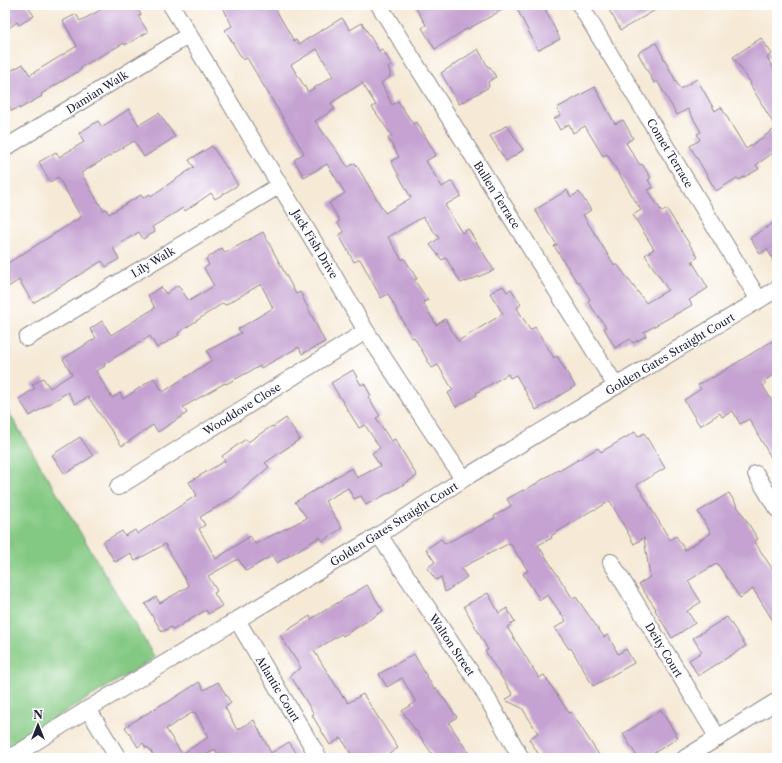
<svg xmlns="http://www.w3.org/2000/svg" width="782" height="763" font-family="'Libre Caslon Text',serif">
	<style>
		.pitch { fill: #84c983; stroke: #53765f }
		.building { fill: #c5a2d1; fill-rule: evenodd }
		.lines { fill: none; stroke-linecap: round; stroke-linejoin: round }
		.street-casing { stroke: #8c8689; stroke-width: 18 }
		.street { stroke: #fff; stroke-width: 16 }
		.labels { text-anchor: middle; stroke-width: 3; stroke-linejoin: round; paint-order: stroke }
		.street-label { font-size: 11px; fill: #22223b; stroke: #fff }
	</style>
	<rect width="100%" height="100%" fill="#fff"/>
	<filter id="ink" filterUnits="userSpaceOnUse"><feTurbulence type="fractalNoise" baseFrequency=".025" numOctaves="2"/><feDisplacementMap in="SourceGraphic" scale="8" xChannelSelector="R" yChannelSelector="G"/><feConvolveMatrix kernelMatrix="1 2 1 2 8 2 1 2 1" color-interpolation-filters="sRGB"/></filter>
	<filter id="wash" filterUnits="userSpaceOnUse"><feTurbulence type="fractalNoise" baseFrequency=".012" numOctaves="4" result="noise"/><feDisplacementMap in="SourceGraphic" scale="16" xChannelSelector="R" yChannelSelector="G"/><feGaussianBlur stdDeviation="0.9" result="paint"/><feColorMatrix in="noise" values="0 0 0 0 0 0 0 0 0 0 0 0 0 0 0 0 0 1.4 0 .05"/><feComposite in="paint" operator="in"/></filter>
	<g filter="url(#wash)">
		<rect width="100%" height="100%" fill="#f6ead7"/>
		<path class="pitch" d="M5,406L155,658L5,748Z"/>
		<g id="blocks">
			<g class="building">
				<path d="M5,5H27L34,16L19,25L17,22L5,31Z"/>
				<path d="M110,5H135L141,15L138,16L148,32L125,45L124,43L81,67L82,69L41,94L42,96L19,109V107L12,111L5,98V74L23,64L30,75L77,46L63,21L76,14L80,21Z"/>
				<path d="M222,5H273L294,41L296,40L299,44L342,18L350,30L362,23L379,51L382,49L392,65L388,68L390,72V77L381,83L392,105L398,101L413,124L417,122L436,155L426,161L442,187L452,181L461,196L445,205L462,233L468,229L494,270L466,282L465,281L461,283L446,258L442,260L430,245L439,238L423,217L388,237L402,260L404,258L417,279L414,280L428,300L423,302L436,325L445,319L458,341L503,314L490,293L503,286L507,292L511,289L521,304L517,308L530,330L535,327L554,358L557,356L575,386L536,410L516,375L510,378L508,374L476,393L477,395L456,407L448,393L453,390L438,365L432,368L414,337L412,338L388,294L381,298L360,259L354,262L339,235L344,232L337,222L340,221L329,203L345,193L327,164L304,177L294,160L304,153L247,58L243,60L225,30L232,26ZM317,49L333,76L308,92L291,65ZM362,83L376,105L372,107L392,136L388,138L399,157L391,161L411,198L385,213L355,163L348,167L315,121L335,109L331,103Z"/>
				<path d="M414,5H511L468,29V28L435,49L422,28L426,25Z"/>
				<path d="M515,5H543L560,39L538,50Z"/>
				<path d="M606,5H664L621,30Z"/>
				<path d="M761,38L772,54L767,58L777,74V150L756,165L759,169L739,180L737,178L716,191L690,146L700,140L697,134L701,132L688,109L677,115L657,81L654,83L638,53L656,43L680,89L697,79L715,111L721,107L746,149L776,128L750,84L751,83L733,57Z"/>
				<path d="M478,49L488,67H490L496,77L488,82L489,87L459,104L441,73Z"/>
				<path d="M595,87L615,124L623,120L633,138L626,143L640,165L642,164L651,178L648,180L653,188L648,190L662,212L667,209L681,232V231L698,257L692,261L708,288L689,300L692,305L644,332L646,336L633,343L630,339L615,348L604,328L606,327L588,302L590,299L578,281L577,282L554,246L557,245L535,210L567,190L571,197L579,192L591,210L583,215L615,266L617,264L646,303L668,290L645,255L654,249L633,215L641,210L607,154L603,156L585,126L573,133L569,124L560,130L554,119L561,115L557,108Z"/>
				<path d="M129,109L139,125L159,113L175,137L144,157L134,141L81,173L103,210L106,209L109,214L141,195L143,198L150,194L151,196L194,167L189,160L212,146L238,185L215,199L211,193L185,211L183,208L152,227L155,232L143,239L139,232L113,248L119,259L106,267L102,261L33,303L19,280L5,289V265L81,217L58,177L50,182L39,162L56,152L59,157L84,142L79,133L98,121L102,127Z"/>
				<path d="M507,125L523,150L506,161L490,136Z"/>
				<path d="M777,221V266L767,249L760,254L750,238Z"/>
				<path d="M263,232L296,294L300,292L325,342L302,354L299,347L261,368L260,366L226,384L225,383L183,407L187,413L158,432L153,425L122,446L88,397L75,404L68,392L30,416L19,399L35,388L32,385L43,378L50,388L72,374L63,359L96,338L90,329L102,321L111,335L155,308L148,295L161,287L166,294L178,285L189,301L214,286L204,268L209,265L206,259L222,248L225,253ZM261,284L273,308L238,329L241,333L207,351L212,360L163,392L154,378L123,399L120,393L112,398L96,371L105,366L104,364L150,336L157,348L179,335L178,333L223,303L225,305Z"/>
				<path d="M777,338V373L764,381L766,384L763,386L777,409V468L749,419L740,424L733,411L722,417L720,413L700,426L684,400L701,389L698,385L712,377V378Z"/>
				<path d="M353,370L361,385L364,383L371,396L368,397L380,416L376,418L391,441L395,439L417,476L396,489L366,505L361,496L354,499L348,488L325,501L342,528L323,541L320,537L277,563L273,555L246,571L238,559L208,576L217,591L214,593L222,606L208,614L206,610L173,630L171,627L162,632L145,604L156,597L160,603L189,586L165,544L135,561L130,553L115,562L103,542L122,531L125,536L135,530L137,534L197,495L189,482L225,461L222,456L246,439L248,442L272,426L273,427L286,418L300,439L265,463L269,467L234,497L200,517L205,525L199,529L216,559L250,536L255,544L307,518L295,502L334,479V478L352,468L357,478L380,466L372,453L380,448L365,425L359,428L331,383Z"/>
				<path d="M635,432L638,437L644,433L665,468L637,485L670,540L676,536L685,550L711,533L698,512L729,493L758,539L754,541L777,576V627L753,589L740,598L717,563L716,564L688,581L701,602L687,611L695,623L672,638L655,610L656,609L639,584L650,577L644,538L634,544L610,501L595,510L594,509L551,536L552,538L538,545L573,599L576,597L604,637L608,635L618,654L626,649L634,663L593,686L571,648L569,649L555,628L566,621L548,595L540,600L523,574L528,571L510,543L461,568L467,577L445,592L441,577L436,580L427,568L435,562L426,549L441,539L445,544L495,518L494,516L511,506L507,499L523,490L524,491L558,470L559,471L598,448L601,452Z"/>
				<path d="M80,437L93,456L65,474L52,455Z"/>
				<path d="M367,585L383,611L343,636L341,634L314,651L343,697L344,696L348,703L363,694L398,748L383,758H354L341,738L330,745L312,715L314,714L290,675L301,668L280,635L310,616L311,619Z"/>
				<path d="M488,593L499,613L507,608L515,622L507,627L539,678L544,675L569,713L571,712L601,758H541L529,739L538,733L522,708L505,700L513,695L485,651L488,650L464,606Z"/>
				<path d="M727,617L746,646L698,676L689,660L702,652L693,638Z"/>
				<path d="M414,654L434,689L436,688L457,717L449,723L472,758H435L402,711L416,702L402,678L387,687L379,674Z"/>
				<path d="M199,682L204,690L218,682L231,703L225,707L237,730L254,720L271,753L289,742L300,758H220L215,749L202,758H155L148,747L146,748L143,743L138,747L125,727L164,703L165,704ZM193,712L194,713L195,712L208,737L182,754L166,729Z"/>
				<path d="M661,710L678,738L646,758H638L623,734Z"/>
			</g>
		</g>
	</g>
	<g filter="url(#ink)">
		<use href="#blocks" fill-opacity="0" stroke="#8c8689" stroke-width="1"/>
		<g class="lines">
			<g class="street-casing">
				<g id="street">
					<path d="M171,5L319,250L366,331L463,479"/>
					<path d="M379,5L616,386"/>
					<path d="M580,5L759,300"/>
					<path d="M5,148L189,35"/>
					<path d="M27,338L280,185"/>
					<path d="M756,474L777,509"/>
					<path d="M118,487L366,331"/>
					<path d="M379,535L482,689L521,758"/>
					<path d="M611,562L718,738"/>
					<path d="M237,620L319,758"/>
					<path d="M88,709L118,758"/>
					<path d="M10,758L88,709L379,535L463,479L616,386L777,289"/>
					<path d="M685,758L777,701"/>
				</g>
			</g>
			<use href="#street" class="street"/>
		</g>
	</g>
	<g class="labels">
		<g class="street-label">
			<text transform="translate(97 92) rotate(-32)" y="4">Damian Walk</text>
			<text transform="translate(670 153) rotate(59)" y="4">Comet Terrace</text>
			<text transform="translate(497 195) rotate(58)" y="4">Bullen Terrace</text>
			<text transform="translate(315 244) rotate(59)" y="4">Jack Fish Drive</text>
			<text transform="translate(153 262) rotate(-31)" y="4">Lily Walk</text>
			<text transform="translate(670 354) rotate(-31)" y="4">Golden Gates Straight Court</text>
			<text transform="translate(242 409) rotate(-32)" y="4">Wooddove Close</text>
			<text transform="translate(394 524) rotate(-32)" y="4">Golden Gates Straight Court</text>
			<text transform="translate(452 645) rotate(56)" y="4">Walton Street</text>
			<text transform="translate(664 650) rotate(59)" y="4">Deity Court</text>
			<text transform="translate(278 689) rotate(59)" y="4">Atlantic Court</text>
		</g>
	</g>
	<rect width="782" height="763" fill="none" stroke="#fff" stroke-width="20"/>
	<g transform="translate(38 725)" stroke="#ffffff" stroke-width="3" paint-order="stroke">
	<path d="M0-3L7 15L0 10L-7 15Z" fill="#22223b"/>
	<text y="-6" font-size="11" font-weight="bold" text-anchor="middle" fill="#22223b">N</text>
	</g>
</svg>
